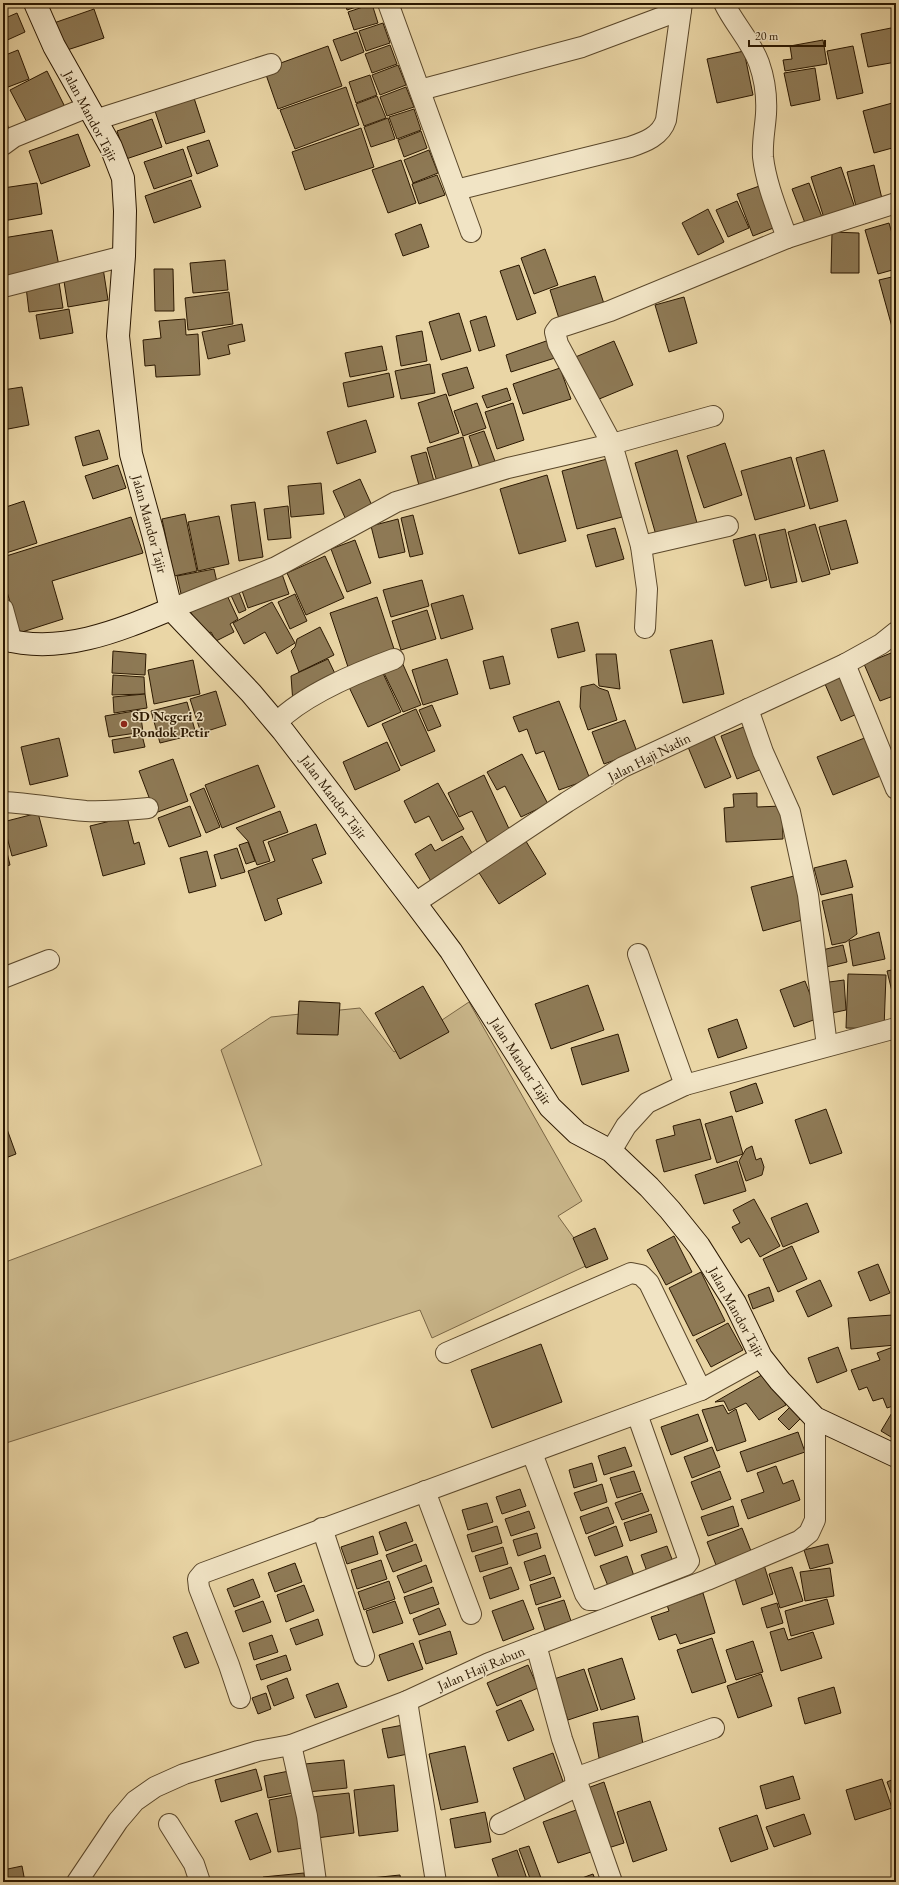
<svg xmlns="http://www.w3.org/2000/svg" width="899" height="1885" font-family="'EB Garamond',serif">
	<style>
		.green { fill: #c9b68a; stroke: #7a6645 }
		.building { fill: #8e7a56; stroke: #2a1700 }
		.lines { fill: none; stroke-linecap: round; stroke-linejoin: round }
		.street-casing { stroke: #5a472a; stroke-width: 22 }
		.secondary-casing { stroke: #2a1700; stroke-width: 24 }
		.street { stroke: #f1e4c5; stroke-width: 20 }
		.secondary { stroke: #f1e4c5; stroke-width: 22 }
		.poi-dot { fill: #8f2418; stroke: #f1e4c5; stroke-width: 1.5 }
		.labels { text-anchor: middle; stroke-width: 3; stroke-linejoin: round; paint-order: stroke }
		.street-label { font-size: 14px; fill: #2a1700; stroke: #f1e4c5 }
		.poi-label { font-size: 14px; font-weight: bold; fill: #2a1700; stroke: #f1e4c5; text-anchor: start }
	</style>
	<rect width="100%" height="100%" fill="#ead6a6"/>
	<filter id="stains"><feTurbulence type="fractalNoise" baseFrequency=".005" numOctaves="4"/><feColorMatrix values="0 0 0 0 .2 0 0 0 0 .09 0 0 0 0 .02 0 0 0 .5 -.17"/></filter>
	<radialGradient id="worn" r=".72"><stop offset=".6" stop-color="#630" stop-opacity="0"/><stop offset="1" stop-color="#630" stop-opacity=".3"/></radialGradient>
	<path class="green" d="M469,1002L582,1201L558,1216L592,1263L432,1338L420,1310L3,1444V1263L262,1165L221,1050L271,1017L360,1008L394,1052Z"/>
	<g class="building">
		<path d="M345,3H368L347,10Z"/>
		<path d="M372,4L378,23L354,30L348,12Z"/>
		<path d="M94,9L104,38L61,52L51,24Z"/>
		<path d="M17,13L25,32L3,42V19Z"/>
		<path d="M383,23L390,43L366,51L359,31Z"/>
		<path d="M896,27V62L868,67L861,34Z"/>
		<path d="M357,32L364,52L341,61L333,40Z"/>
		<path d="M823,40L827,64L785,71L783,60L792,59L790,46Z"/>
		<path d="M390,45L397,64L372,73L365,54Z"/>
		<path d="M328,46L342,86L278,109L264,69Z"/>
		<path d="M853,46L863,93L837,99L827,51Z"/>
		<path d="M18,50L29,79L3,89V56Z"/>
		<path d="M744,51L753,95L717,103L707,59Z"/>
		<path d="M398,65L406,85L380,95L372,75Z"/>
		<path d="M815,68L820,100L791,106L784,73Z"/>
		<path d="M47,71L66,109L30,128L10,90Z"/>
		<path d="M370,75L377,95L356,103L349,82Z"/>
		<path d="M346,87L359,125L295,149L280,110Z"/>
		<path d="M406,87L414,107L387,116L380,97Z"/>
		<path d="M377,96L386,118L364,126L356,104Z"/>
		<path d="M194,98L205,132L166,144L155,111Z"/>
		<path d="M896,102V147L874,153L863,111Z"/>
		<path d="M414,109L421,130L397,139L389,117Z"/>
		<path d="M3,111L11,136L3,138Z"/>
		<path d="M388,118L395,139L371,147L364,127Z"/>
		<path d="M152,119L162,147L126,159L117,131Z"/>
		<path d="M361,128L374,167L305,190L292,152Z"/>
		<path d="M421,131L427,148L404,157L398,140Z"/>
		<path d="M78,134L90,166L41,184L29,151Z"/>
		<path d="M209,140L218,166L197,174L187,147Z"/>
		<path d="M183,149L192,176L154,189L144,162Z"/>
		<path d="M429,150L438,173L413,183L404,160Z"/>
		<path d="M401,160L416,203L388,213L372,170Z"/>
		<path d="M874,165L883,203L857,210L847,172Z"/>
		<path d="M841,167L855,208L824,218L811,177Z"/>
		<path d="M437,175L445,195L419,204L412,184Z"/>
		<path d="M191,180L201,207L154,223L145,196Z"/>
		<path d="M37,183L42,214L3,221V188Z"/>
		<path d="M809,183L822,217L805,223L792,189Z"/>
		<path d="M765,184L781,225L753,236L737,194Z"/>
		<path d="M737,201L749,228L728,237L716,210Z"/>
		<path d="M708,209L724,242L698,255L682,223Z"/>
		<path d="M889,223L896,247V269L878,274L865,230Z"/>
		<path d="M421,224L429,247L403,256L395,234Z"/>
		<path d="M52,230L60,271L3,281V238Z"/>
		<path d="M832,232L859,233V273H831Z"/>
		<path d="M545,249L558,285L534,294L521,258Z"/>
		<path d="M225,260L228,290L193,293L190,263Z"/>
		<path d="M519,265L536,313L517,320L500,271Z"/>
		<path d="M103,268L108,300L68,307L63,275Z"/>
		<path d="M154,269H173L174,311H155Z"/>
		<path d="M595,276L606,310L561,325L550,290Z"/>
		<path d="M896,276V325L892,327L879,280Z"/>
		<path d="M59,282L63,308L29,312L26,287Z"/>
		<path d="M229,292L233,324L188,330L185,298Z"/>
		<path d="M684,297L697,343L669,352L655,305Z"/>
		<path d="M69,309L73,333L40,339L36,315Z"/>
		<path d="M459,313L471,351L441,360L429,322Z"/>
		<path d="M486,316L495,346L479,351L470,321Z"/>
		<path d="M185,319L186,335L198,334L200,375L156,377L155,365L145,366L143,340L161,338L159,321Z"/>
		<path d="M242,324L245,341L228,345L230,354L208,359L202,332Z"/>
		<path d="M422,331L427,361L401,366L396,336Z"/>
		<path d="M552,339L558,357L511,372L506,355Z"/>
		<path d="M614,341L633,385L592,402L573,358Z"/>
		<path d="M382,346L387,370L350,377L345,353Z"/>
		<path d="M430,364L435,393L401,399L395,371Z"/>
		<path d="M467,367L474,388L449,396L442,374Z"/>
		<path d="M560,368L571,399L523,414L513,384Z"/>
		<path d="M389,373L394,397L348,407L343,383Z"/>
		<path d="M22,387L29,425L3,430V390Z"/>
		<path d="M507,388L511,400L487,408L482,396Z"/>
		<path d="M446,394L459,433L430,443L418,403Z"/>
		<path d="M477,403L486,428L463,436L454,411Z"/>
		<path d="M513,403L524,440L497,449L485,412Z"/>
		<path d="M366,420L376,452L337,464L327,432Z"/>
		<path d="M99,430L108,459L83,466L75,437Z"/>
		<path d="M484,431L496,464L481,470L469,436Z"/>
		<path d="M463,437L474,474L438,485L427,448Z"/>
		<path d="M725,443L742,495L704,508L687,456Z"/>
		<path d="M677,450L697,523L656,535L635,463Z"/>
		<path d="M824,450L838,501L810,509L796,458Z"/>
		<path d="M426,452L435,485L420,489L411,456Z"/>
		<path d="M791,457L805,506L755,520L741,471Z"/>
		<path d="M607,459L622,517L577,529L562,471Z"/>
		<path d="M118,465L126,488L93,499L85,476Z"/>
		<path d="M547,475L566,541L519,554L500,489Z"/>
		<path d="M360,479L374,510L347,522L333,491Z"/>
		<path d="M321,483L324,514L291,517L288,486Z"/>
		<path d="M24,501L37,543L3,554V508Z"/>
		<path d="M255,502L263,557L239,561L231,505Z"/>
		<path d="M288,506L291,538L268,540L264,509Z"/>
		<path d="M185,514L197,571L174,576L162,519Z"/>
		<path d="M413,515L423,554L410,557L401,518Z"/>
		<path d="M219,516L229,564L198,571L188,522Z"/>
		<path d="M131,517L143,553L52,581L63,619L19,633L3,578V557Z"/>
		<path d="M398,519L405,552L379,558L371,526Z"/>
		<path d="M846,520L858,563L831,570L819,527Z"/>
		<path d="M815,524L830,574L802,582L788,532Z"/>
		<path d="M615,528L624,559L596,567L587,535Z"/>
		<path d="M785,529L797,582L771,588L759,535Z"/>
		<path d="M755,534L767,580L745,586L733,540Z"/>
		<path d="M355,540L371,583L347,592L331,549Z"/>
		<path d="M325,556L344,598L306,615L287,573Z"/>
		<path d="M214,569L219,591L182,598L177,576Z"/>
		<path d="M281,571L289,594L248,608L240,585Z"/>
		<path d="M422,580L429,606L391,617L383,590Z"/>
		<path d="M237,587L246,610L239,613L229,591Z"/>
		<path d="M225,591L238,619L230,624L234,632L216,641L211,632L202,636L189,608Z"/>
		<path d="M295,594L307,621L290,629L278,602Z"/>
		<path d="M463,595L473,629L441,639L431,604Z"/>
		<path d="M377,597L396,655L349,670L330,613Z"/>
		<path d="M272,602L295,643L277,654L265,632L244,644L233,623Z"/>
		<path d="M427,610L436,639L401,650L392,621Z"/>
		<path d="M578,622L585,651L558,658L551,629Z"/>
		<path d="M320,627L334,655L299,672L291,651L295,647L297,639Z"/>
		<path d="M712,640L724,694L683,703L670,650Z"/>
		<path d="M113,651L146,654L145,675L112,673Z"/>
		<path d="M896,651V695L880,701L864,664Z"/>
		<path d="M596,654H616L620,689L599,686Z"/>
		<path d="M503,656L510,684L490,689L483,661Z"/>
		<path d="M328,659L339,682L293,703L291,676Z"/>
		<path d="M447,659L458,694L423,705L412,670Z"/>
		<path d="M193,660L200,694L154,704L148,670Z"/>
		<path d="M401,660L421,705L403,712L382,669Z"/>
		<path d="M381,669L401,712L368,727L348,685Z"/>
		<path d="M113,675L144,677L145,694L112,695Z"/>
		<path d="M841,677L857,714L841,721L825,684Z"/>
		<path d="M594,684L599,688L608,691L617,720L588,730L580,707L581,687Z"/>
		<path d="M216,691L226,725L201,733L190,699Z"/>
		<path d="M145,694L147,708L114,713L113,697Z"/>
		<path d="M559,701L590,779L559,790L544,751L536,754L527,729L519,732L513,717Z"/>
		<path d="M187,702L196,734L160,743L151,711Z"/>
		<path d="M432,705L441,726L428,731L419,710Z"/>
		<path d="M416,709L435,751L401,766L382,724Z"/>
		<path d="M140,710L143,732L109,737L105,716Z"/>
		<path d="M625,720L637,752L604,764L592,732Z"/>
		<path d="M746,726L762,769L737,779L721,736Z"/>
		<path d="M142,735L145,747L114,753L112,740Z"/>
		<path d="M714,736L731,777L705,788L688,747Z"/>
		<path d="M867,737L883,775L833,795L817,757Z"/>
		<path d="M59,738L68,776L30,785L21,747Z"/>
		<path d="M387,742L400,770L355,790L343,762Z"/>
		<path d="M522,754L548,804L521,817L505,786L497,790L487,772Z"/>
		<path d="M173,759L188,801L155,813L139,771Z"/>
		<path d="M258,765L275,807L222,828L205,785Z"/>
		<path d="M484,775L510,831L487,842L472,811L459,817L448,793Z"/>
		<path d="M438,783L464,829L442,841L429,816L415,823L404,801Z"/>
		<path d="M204,788L220,827L206,833L190,794Z"/>
		<path d="M757,793V807L782,806L783,839L726,842L724,808L734,807L733,794Z"/>
		<path d="M190,806L201,836L169,847L158,818Z"/>
		<path d="M280,811L288,832L263,841L270,861L257,865L248,841L236,828Z"/>
		<path d="M38,813L47,846L12,856L3,822Z"/>
		<path d="M127,817L134,844L139,842L145,864L103,876L90,826Z"/>
		<path d="M316,824L326,854L312,859L322,883L277,899L282,914L265,921L248,871L275,861L268,842Z"/>
		<path d="M3,836L10,865L3,867Z"/>
		<path d="M462,836L475,858L432,883L415,854L431,844L435,851Z"/>
		<path d="M524,838L546,874L499,904L476,868Z"/>
		<path d="M248,842L255,861L246,864L239,845Z"/>
		<path d="M237,848L245,872L221,879L214,855Z"/>
		<path d="M207,851L216,886L189,893L180,858Z"/>
		<path d="M846,860L853,887L821,895L814,868Z"/>
		<path d="M794,876L806,919L763,931L751,887Z"/>
		<path d="M852,894L857,934L846,942L832,945L822,901Z"/>
		<path d="M879,932L885,959L853,966L849,941Z"/>
		<path d="M843,945L847,962L822,968L818,951Z"/>
		<path d="M896,969V1008L887,971Z"/>
		<path d="M848,974L886,975L884,1029L846,1028Z"/>
		<path d="M844,980L846,1010L827,1014L822,983Z"/>
		<path d="M805,981L819,1018L794,1027L780,990Z"/>
		<path d="M588,985L604,1030L551,1049L535,1004Z"/>
		<path d="M423,986L449,1032L400,1059L375,1013Z"/>
		<path d="M299,1001L340,1003L338,1035L297,1034Z"/>
		<path d="M737,1019L747,1048L718,1058L708,1029Z"/>
		<path d="M618,1034L629,1071L582,1085L571,1048Z"/>
		<path d="M756,1083L763,1103L736,1112L730,1092Z"/>
		<path d="M826,1109L842,1153L810,1164L795,1120Z"/>
		<path d="M732,1116L743,1154L717,1163L705,1124Z"/>
		<path d="M3,1118L16,1154L3,1159Z"/>
		<path d="M700,1119L711,1159L664,1172L656,1140L675,1135L673,1126Z"/>
		<path d="M752,1146L756,1160L761,1158L764,1167L762,1175L746,1181L739,1161L746,1149Z"/>
		<path d="M737,1161L746,1191L704,1204L695,1175Z"/>
		<path d="M754,1199L780,1246L760,1257L749,1238L741,1243L732,1227L740,1223L733,1210Z"/>
		<path d="M807,1203L819,1232L783,1247L771,1218Z"/>
		<path d="M595,1228L608,1259L586,1268L573,1238Z"/>
		<path d="M674,1236L692,1272L666,1285L647,1250Z"/>
		<path d="M792,1246L807,1279L778,1292L763,1259Z"/>
		<path d="M878,1264L890,1293L870,1301L858,1272Z"/>
		<path d="M701,1272L725,1321L693,1336L669,1288Z"/>
		<path d="M820,1280L832,1306L808,1317L796,1291Z"/>
		<path d="M769,1287L774,1301L753,1309L748,1295Z"/>
		<path d="M893,1315L896,1345L851,1349L848,1318Z"/>
		<path d="M728,1323L743,1350L711,1367L696,1340Z"/>
		<path d="M541,1344L562,1402L492,1428L471,1370Z"/>
		<path d="M838,1347L847,1371L817,1383L808,1358Z"/>
		<path d="M893,1347L896,1353V1405L887,1408L883,1398L873,1401L867,1387L859,1390L851,1370L880,1360L877,1353Z"/>
		<path d="M767,1372L786,1405L759,1420L746,1403L729,1411L724,1401L715,1402Z"/>
		<path d="M723,1405L728,1414L736,1409L746,1441L717,1451L702,1410Z"/>
		<path d="M791,1406L802,1417L789,1430L778,1419Z"/>
		<path d="M896,1406V1440L881,1431Z"/>
		<path d="M698,1414L708,1441L671,1455L661,1427Z"/>
		<path d="M798,1432L805,1452L747,1472L740,1452Z"/>
		<path d="M625,1447L632,1466L604,1475L598,1456Z"/>
		<path d="M712,1447L720,1467L692,1478L684,1457Z"/>
		<path d="M592,1463L597,1481L574,1488L569,1470Z"/>
		<path d="M776,1466L783,1484L793,1480L800,1500L748,1519L741,1500L764,1492L757,1473Z"/>
		<path d="M634,1471L641,1491L617,1498L610,1478Z"/>
		<path d="M720,1471L731,1499L702,1510L691,1482Z"/>
		<path d="M602,1484L607,1502L581,1511L574,1493Z"/>
		<path d="M520,1489L526,1506L502,1514L496,1497Z"/>
		<path d="M642,1493L649,1511L622,1520L615,1503Z"/>
		<path d="M487,1503L493,1522L468,1530L462,1510Z"/>
		<path d="M733,1506L739,1526L708,1536L701,1517Z"/>
		<path d="M608,1507L614,1523L586,1534L580,1517Z"/>
		<path d="M529,1511L535,1528L511,1536L505,1519Z"/>
		<path d="M651,1514L657,1532L630,1541L624,1523Z"/>
		<path d="M406,1522L413,1541L386,1551L379,1532Z"/>
		<path d="M497,1526L502,1543L472,1552L467,1535Z"/>
		<path d="M616,1526L623,1546L595,1556L588,1537Z"/>
		<path d="M742,1528L751,1551L716,1565L707,1542Z"/>
		<path d="M537,1533L541,1548L518,1556L513,1540Z"/>
		<path d="M373,1536L378,1554L347,1564L341,1547Z"/>
		<path d="M416,1544L422,1561L393,1572L386,1555Z"/>
		<path d="M828,1544L833,1563L810,1569L804,1550Z"/>
		<path d="M667,1546L675,1567L649,1577L641,1555Z"/>
		<path d="M503,1547L508,1564L480,1572L475,1556Z"/>
		<path d="M545,1555L551,1574L530,1581L524,1562Z"/>
		<path d="M627,1556L634,1576L608,1586L600,1566Z"/>
		<path d="M381,1560L387,1579L357,1589L351,1570Z"/>
		<path d="M295,1563L302,1582L275,1592L268,1573Z"/>
		<path d="M426,1565L432,1582L404,1593L397,1576Z"/>
		<path d="M764,1565L773,1594L743,1605L734,1575Z"/>
		<path d="M511,1567L519,1589L490,1599L483,1577Z"/>
		<path d="M792,1567L803,1601L780,1608L769,1574Z"/>
		<path d="M830,1568L834,1596L805,1601L800,1572Z"/>
		<path d="M554,1577L561,1597L536,1605L530,1585Z"/>
		<path d="M253,1579L260,1597L234,1607L227,1589Z"/>
		<path d="M389,1581L395,1599L364,1610L358,1592Z"/>
		<path d="M304,1585L314,1611L286,1622L277,1595Z"/>
		<path d="M433,1587L439,1604L410,1614L404,1597Z"/>
		<path d="M703,1593L715,1633L680,1644L676,1634L659,1640L651,1617L669,1611L667,1605Z"/>
		<path d="M827,1599L834,1624L791,1636L785,1611Z"/>
		<path d="M523,1600L534,1629L503,1641L492,1611Z"/>
		<path d="M564,1600L571,1621L545,1630L538,1608Z"/>
		<path d="M263,1601L271,1622L243,1632L235,1611Z"/>
		<path d="M395,1601L403,1623L373,1633L366,1611Z"/>
		<path d="M777,1603L783,1623L767,1628L761,1608Z"/>
		<path d="M439,1608L446,1625L419,1635L413,1619Z"/>
		<path d="M318,1619L323,1635L296,1645L290,1629Z"/>
		<path d="M784,1628L788,1640L813,1632L822,1658L781,1671L770,1632Z"/>
		<path d="M450,1631L457,1654L426,1664L419,1641Z"/>
		<path d="M187,1632L199,1663L185,1668L173,1637Z"/>
		<path d="M272,1635L278,1652L254,1660L249,1643Z"/>
		<path d="M712,1638L726,1682L692,1693L677,1650Z"/>
		<path d="M753,1641L763,1672L736,1680L726,1650Z"/>
		<path d="M413,1643L423,1669L388,1681L379,1655Z"/>
		<path d="M286,1655L291,1670L261,1680L256,1665Z"/>
		<path d="M622,1658L635,1699L601,1710L588,1669Z"/>
		<path d="M528,1665L538,1688L497,1706L487,1683Z"/>
		<path d="M584,1669L598,1710L568,1720L554,1679Z"/>
		<path d="M761,1674L772,1706L738,1718L727,1686Z"/>
		<path d="M287,1678L294,1698L274,1706L267,1686Z"/>
		<path d="M338,1683L347,1707L315,1718L306,1695Z"/>
		<path d="M834,1687L841,1713L805,1724L798,1698Z"/>
		<path d="M266,1693L271,1709L258,1714L252,1698Z"/>
		<path d="M521,1700L534,1730L508,1741L496,1711Z"/>
		<path d="M638,1716L644,1750L599,1758L593,1723Z"/>
		<path d="M403,1725L408,1754L388,1758L382,1729Z"/>
		<path d="M465,1746L478,1802L441,1810L429,1754Z"/>
		<path d="M553,1753L565,1787L526,1802L513,1768Z"/>
		<path d="M344,1760L347,1788L308,1792L305,1764Z"/>
		<path d="M256,1769L262,1790L221,1802L215,1780Z"/>
		<path d="M294,1770L298,1792L268,1798L264,1776Z"/>
		<path d="M793,1776L800,1799L766,1809L760,1786Z"/>
		<path d="M896,1778V1806L887,1782Z"/>
		<path d="M882,1779L892,1808L855,1820L846,1790Z"/>
		<path d="M604,1782L624,1843L605,1849L585,1789Z"/>
		<path d="M394,1785L398,1831L359,1836L354,1790Z"/>
		<path d="M349,1793L354,1833L317,1838L312,1797Z"/>
		<path d="M300,1794L309,1847L278,1852L269,1800Z"/>
		<path d="M650,1801L667,1850L633,1862L617,1812Z"/>
		<path d="M576,1810L591,1852L558,1863L543,1822Z"/>
		<path d="M485,1812L491,1842L455,1848L450,1819Z"/>
		<path d="M257,1813L271,1852L250,1860L235,1821Z"/>
		<path d="M804,1814L811,1834L774,1847L766,1827Z"/>
		<path d="M757,1815L768,1849L731,1862L719,1828Z"/>
		<path d="M529,1846L541,1878L531,1881L519,1849Z"/>
		<path d="M517,1850L528,1882H500L492,1859Z"/>
		<path d="M22,1866L25,1882H3V1870Z"/>
		<path d="M304,1873L305,1882H264L263,1877Z"/>
		<path d="M593,1874L596,1882H571Z"/>
		<path d="M400,1875L401,1882H371V1878Z"/>
	</g>
	<g class="lines">
		<g class="street-casing">
			<g id="street">
				<path d="M388,3L471,232"/>
				<path d="M724,3C734,24 751,41 759,63C765,80 767,97 766,114C765,129 762,142 763,157C766,184 778,212 787,238"/>
				<path d="M420,90L582,47L681,10"/>
				<path d="M95,120L271,64"/>
				<path d="M3,145L14,137L88,107"/>
				<path d="M456,190L630,147C645,142 661,136 666,120L682,3"/>
				<path d="M3,287L124,256"/>
				<path d="M641,546L728,526"/>
				<path d="M3,609L12,642"/>
				<path d="M171,609L276,567L396,502L508,468L612,444L558,344L555,332L558,328L610,311L787,238L896,203"/>
				<path d="M645,628L647,589L641,546L612,444L713,416"/>
				<path d="M845,664L896,789"/>
				<path d="M748,709L763,752L790,812L808,895L827,1046"/>
				<path d="M276,723C305,694 356,673 394,659"/>
				<path d="M3,802C31,803 58,809 86,811C107,812 127,810 148,808"/>
				<path d="M415,903L567,802L623,767L845,664L881,644L896,632"/>
				<path d="M638,954L685,1085"/>
				<path d="M3,978L49,960"/>
				<path d="M611,1151L626,1126L647,1103L685,1085L896,1028"/>
				<path d="M446,1353L631,1273L641,1275L649,1283L701,1390"/>
				<path d="M532,1453L585,1594L589,1600H596L686,1565L689,1561L637,1414"/>
				<path d="M425,1491L471,1614"/>
				<path d="M322,1528L364,1656"/>
				<path d="M536,1645L562,1739L612,1882"/>
				<path d="M240,1698L229,1665L199,1588L198,1579L203,1573L701,1390L761,1357"/>
				<path d="M407,1701L436,1882"/>
				<path d="M291,1745L307,1816L316,1882"/>
				<path d="M575,1778L714,1728"/>
				<path d="M169,1824L194,1864L200,1882"/>
				<path d="M500,1824L578,1786"/>
				<path d="M77,1882L118,1821L135,1801L155,1787L184,1774L258,1751L291,1745L407,1701L489,1663L707,1580L799,1541L809,1533L815,1520V1418"/>
			</g>
		</g>
		<g class="secondary-casing">
			<g id="secondary">
				<path d="M35,3L54,46L111,147L123,178L125,211L124,256L118,336L125,400L131,454L153,534L171,609L251,693L283,731L415,903L451,951L550,1107L577,1133L611,1151L649,1187L670,1210L699,1246L735,1303L761,1357L780,1381L815,1418L896,1456"/>
				<path d="M3,639C61,655 118,631 171,609"/>
			</g>
		</g>
		<use href="#street" class="street"/>
		<use href="#secondary" class="secondary"/>
	</g>
	<circle class="poi-dot" cx="124" cy="724" r="4"/>
	<g class="labels">
		<g class="street-label">
			<text transform="translate(91 116) rotate(62)" y="5">Jalan Mandor Tajir</text>
			<text transform="translate(150 524) rotate(75)" y="5">Jalan Mandor Tajir</text>
			<text transform="translate(649 757) rotate(-27)" y="5">Jalan Haji Nadin</text>
			<text transform="translate(334 797) rotate(53)" y="5">Jalan Mandor Tajir</text>
			<text transform="translate(521 1061) rotate(57)" y="5">Jalan Mandor Tajir</text>
			<text transform="translate(737 1312) rotate(61)" y="5">Jalan Mandor Tajir</text>
			<text transform="translate(481 1668) rotate(-23)" y="5">Jalan Haji Rabun</text>
		</g>
		<g class="poi-label">
			<text x="132" y="721">SD Negeri 2<tspan x="132" dy="16">Pondok Petir</tspan></text>
		</g>
	</g>
	<rect width="899" height="1885" fill="none" stroke="#ead6a6" stroke-width="16"/>
	<rect x="4" y="4" width="891" height="1877" fill="none" stroke="#2a1700" stroke-width="2"/>
	<rect x="8" y="8" width="883" height="1869" fill="none" stroke="#2a1700"/>
	<path d="M749 40v6h76v-6" fill="none" stroke="#2a1700" stroke-width="2"/>
	<text x="755" y="40" font-size="12" fill="#2a1700" stroke="#f1e4c5" stroke-width="3" paint-order="stroke">20 m</text>
	<rect width="100%" height="100%" filter="url(#stains)"/>
	<rect width="100%" height="100%" fill="url(#worn)"/>
</svg>
